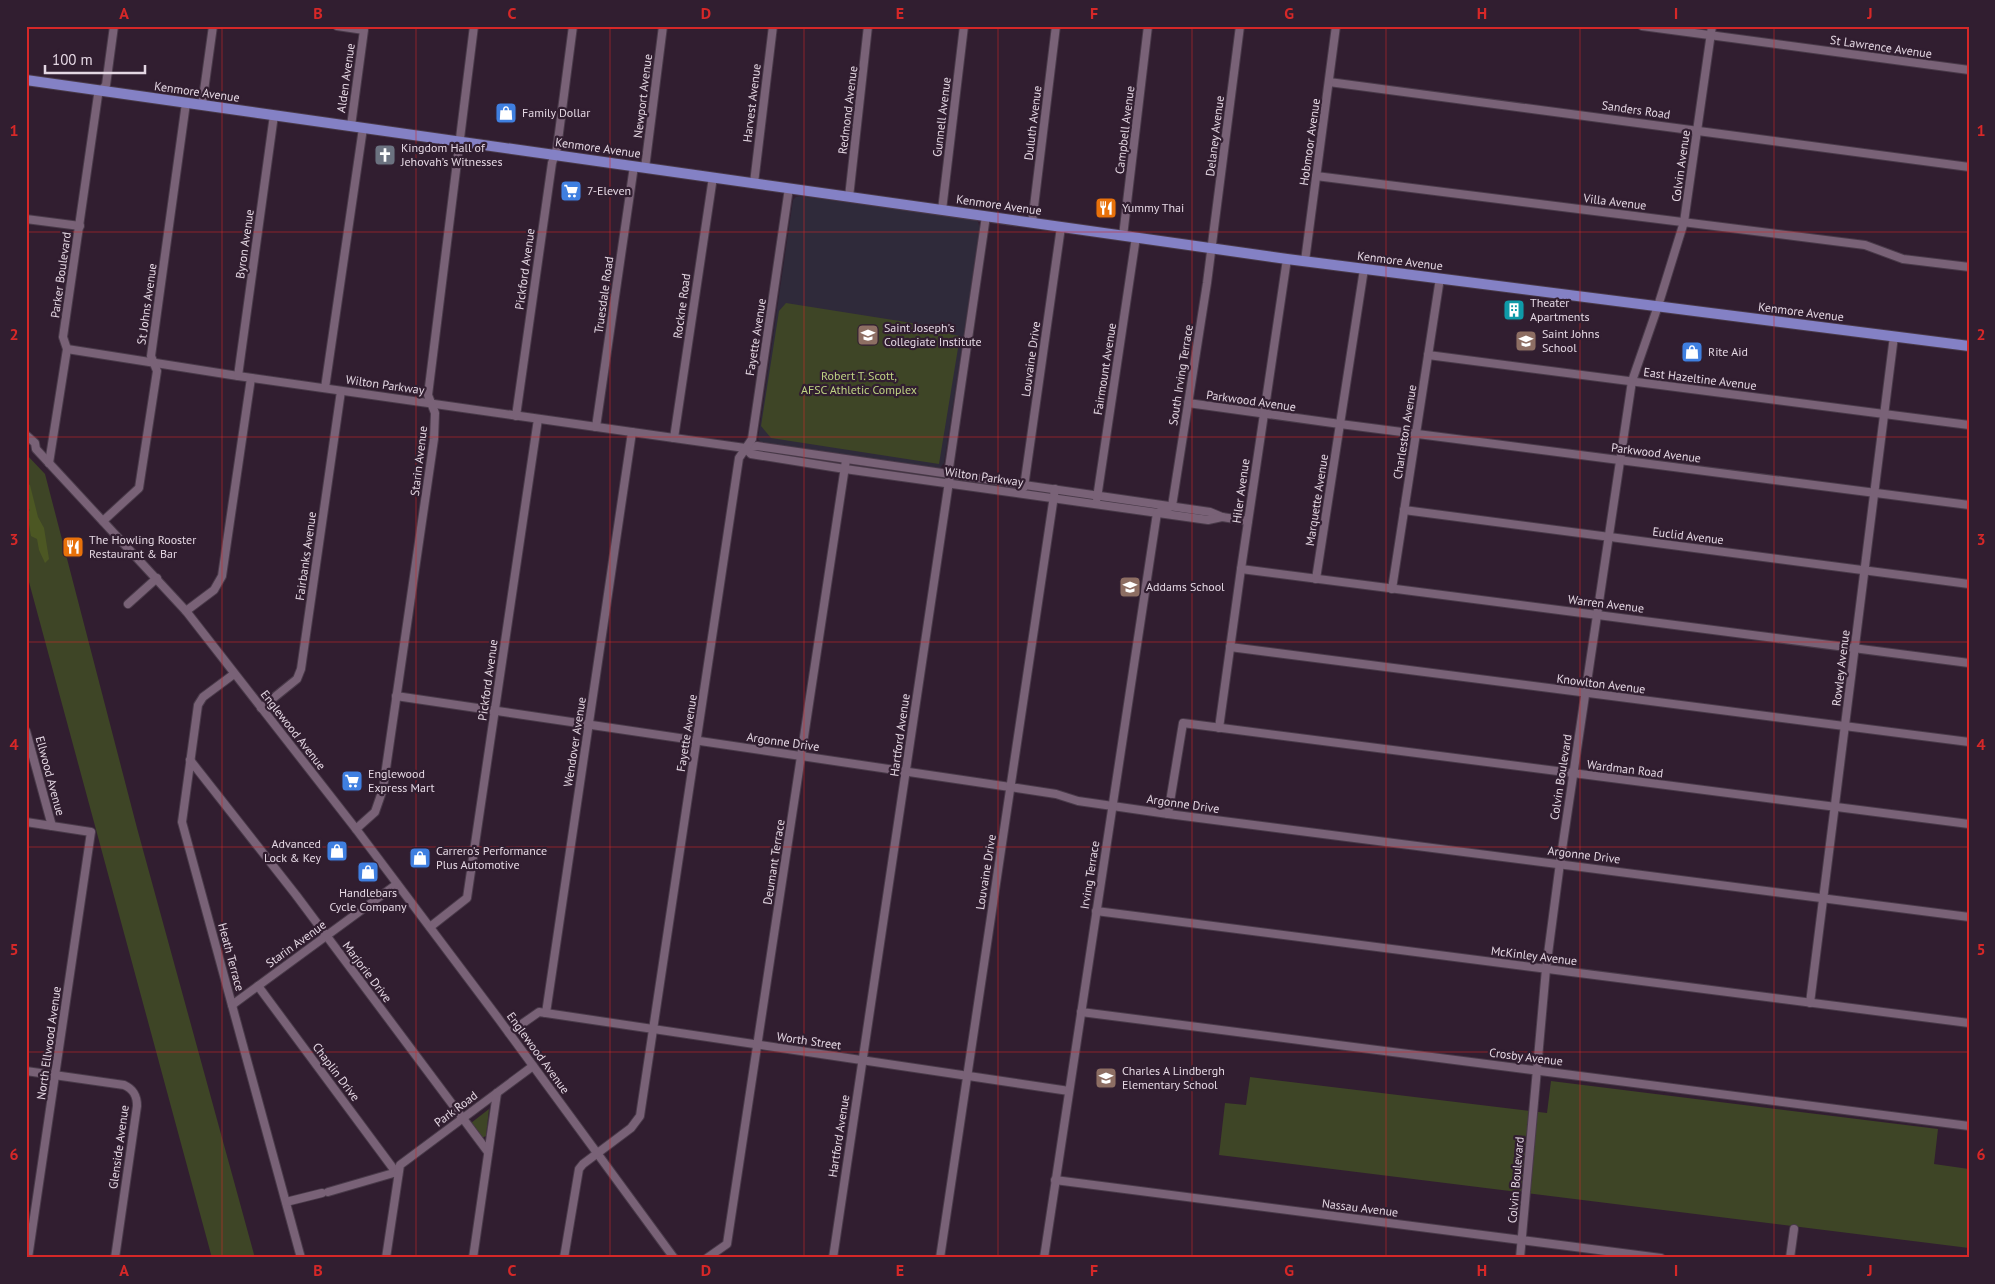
<svg xmlns="http://www.w3.org/2000/svg" width="1995" height="1284" font-family="'PT Sans',sans-serif">
	<style>
		.education { fill: #2f2a3a }
		.green { fill: #3e4526 }
		.forest { fill: #4c5723 }
		.lines { fill: none; stroke-linecap: round; stroke-linejoin: round }
		.minor-casing { stroke: #493a49; stroke-width: 10 }
		.major-casing { stroke: #493a49; stroke-width: 12 }
		.minor { stroke: #796277; stroke-width: 8 }
		.major { stroke: #8481c5; stroke-width: 10 }
		.grid { fill: none; stroke: #d62828; stroke-width: 1; stroke-opacity: 0.55 }
		.labels { text-anchor: middle; stroke-width: 4.5; stroke-linejoin: round; paint-order: stroke }
		.street-label { font-size: 12px; fill: #e4d7e3; stroke: #311e30 }
		.poi-label { font-size: 12px; fill: #e4d7e3; stroke: #311e30; text-anchor: start }
		.park-label { font-size: 12px; fill: #bfd383; stroke: #311e30 }
		.neatline { fill: none; stroke: #d62828; stroke-width: 2 }
		.grid-label { font-size: 16px; text-anchor: middle; font-weight: bold; fill: #d62828 }
	</style>
	<rect width="100%" height="100%" fill="#311e30"/>
	<path class="education" d="M800,196L976,220L978,222L980,228L946,451L944,463L940,468L762,443L758,439L793,200L796,197Z"/>
	<g class="green">
		<path d="M786,303L950,329V334L960,336L939,464L771,438L761,426L779,311Z"/>
		<path d="M26,454L45,474L137,828L255,1258H212L26,571Z"/>
		<path d="M1250,1077L1547,1113L1551,1081L1938,1129L1934,1164L1969,1169V1248L1219,1155L1225,1103L1246,1105Z"/>
		<path d="M489,1109L486,1136L482,1138L471,1123Z"/>
	</g>
	<path class="forest" d="M26,483L30,485L38,517L44,528L49,559L45,563L39,550L37,539L31,536L27,513L30,510L26,506Z"/>
	<g class="lines">
		<g class="minor-casing">
			<g id="minor">
				<path d="M337,26L364,30L351,126"/>
				<path d="M1642,26L1969,70"/>
				<path d="M1329,82L1969,167"/>
				<path d="M202,105L213,26"/>
				<path d="M645,168L663,26"/>
				<path d="M1316,176L1865,245L1903,259L1969,267"/>
				<path d="M754,183L773,26"/>
				<path d="M849,197L868,26"/>
				<path d="M942,210L964,26"/>
				<path d="M26,219L80,226"/>
				<path d="M1032,223L1056,26"/>
				<path d="M1123,236L1148,26"/>
				<path d="M1305,261L1336,26"/>
				<path d="M67,349L238,376L674,438L745,448L757,446L1210,512L1222,517L1248,521"/>
				<path d="M1428,355L1969,425"/>
				<path d="M238,376L274,115"/>
				<path d="M325,388L363,128"/>
				<path d="M1188,403L1340,424L1364,269"/>
				<path d="M516,416L552,163L557,148L573,26"/>
				<path d="M596,427L634,166"/>
				<path d="M26,435L35,443L36,449L186,611L356,829L498,1018L674,1258"/>
				<path d="M674,438L713,177"/>
				<path d="M745,448L751,454L845,469L1208,520L1222,517"/>
				<path d="M49,463L67,349L63,337L98,95L106,85L114,26"/>
				<path d="M1024,487L1061,227"/>
				<path d="M1097,498L1136,237"/>
				<path d="M1404,510L1969,584"/>
				<path d="M103,521L139,488L157,371L151,356L186,103"/>
				<path d="M1241,569L1969,663"/>
				<path d="M1316,579L1340,424L1969,505"/>
				<path d="M1392,589L1440,278"/>
				<path d="M128,604L157,578"/>
				<path d="M186,611L214,590L222,576L251,378"/>
				<path d="M1230,647L1969,742"/>
				<path d="M234,674L203,697L198,705L182,822L301,1258"/>
				<path d="M396,696L1010,787L1056,794L1078,801L1168,814L1969,917"/>
				<path d="M261,708L297,679L301,669L341,391"/>
				<path d="M1219,728L1241,569L1287,259"/>
				<path d="M26,731L52,826"/>
				<path d="M190,760L296,895L488,1152"/>
				<path d="M1168,814L1183,723L1969,824"/>
				<path d="M26,822L91,832L28,1258"/>
				<path d="M356,829L375,812L383,789L434,439L435,413L428,395L474,26"/>
				<path d="M1096,911L1969,1023"/>
				<path d="M430,927L467,898L538,419"/>
				<path d="M258,986L398,1175"/>
				<path d="M1810,1003L1894,336"/>
				<path d="M232,1005L397,884"/>
				<path d="M1081,1012L1969,1126"/>
				<path d="M546,1013L632,432"/>
				<path d="M509,1033L539,1012L1069,1091"/>
				<path d="M26,1071L124,1085C133,1089 137,1095 137,1106L115,1258"/>
				<path d="M1055,1180L1661,1258"/>
				<path d="M328,1192L397,1172"/>
				<path d="M286,1202L322,1193"/>
				<path d="M386,1258L400,1165L533,1066"/>
				<path d="M473,1258L497,1093"/>
				<path d="M564,1258L579,1169L583,1164L631,1128L640,1116L739,458L752,439L789,188"/>
				<path d="M707,1258L727,1244L846,460"/>
				<path d="M833,1258L950,475L949,468L986,216"/>
				<path d="M940,1258L1055,489"/>
				<path d="M1044,1258L1157,513L1172,506L1207,283L1240,26"/>
				<path d="M1520,1258L1546,969L1560,863L1632,381L1658,306L1684,222L1712,26"/>
				<path d="M1790,1258L1794,1229"/>
			</g>
		</g>
		<g class="major-casing">
			<path id="major" d="M26,80L1287,259L1969,346"/>
		</g>
		<use href="#minor" class="minor"/>
		<use href="#major" class="major"/>
	</g>
	<path class="grid" d="M222,26V1258M416,26V1258M610,26V1258M804,26V1258M998,26V1258M1192,26V1258M1386,26V1258M1580,26V1258M1774,26V1258M26,232H1969M26,437H1969M26,642H1969M26,847H1969M26,1052H1969"/>
	<defs>
		<g id="shop-square" transform="scale(1.125)"><rect x="-9" y="-9" width="18" height="18" rx="4" fill="#3f7fe0" stroke="#311e30"/><path d="M-5-2.5h2.3a2.7 3.5 0 0 1 5.4 0H5L5.5 6h-11ZM-1.5-2.5h3a1.5 2.3 0 0 0-3 0Z" fill="#fff"/></g>
		<g id="church-square" transform="scale(1.125)"><rect x="-9" y="-9" width="18" height="18" rx="4" fill="#6b7280" stroke="#311e30"/><path d="M-1.2-6h2.4v3.5h3.3v2.4h-3.3V6h-2.4V-.1h-3.3v-2.4h3.3Z" fill="#fff"/></g>
		<g id="supermarket-square" transform="scale(1.125)"><rect x="-9" y="-9" width="18" height="18" rx="4" fill="#3f7fe0" stroke="#311e30"/><path d="M-6-5.5h2.5l.6 2H6L4.5 2H-2.5L-4.4-4H-6ZM-1.5 3.2a1.3 1.3 0 1 0 .1 0ZM3 3.2a1.3 1.3 0 1 0 .1 0Z" fill="#fff"/></g>
		<g id="restaurant-square" transform="scale(1.125)"><rect x="-9" y="-9" width="18" height="18" rx="4" fill="#e8710a" stroke="#311e30"/><path d="M-5-6h1v4h1v-4h1v4h1v-4h1v5L-1.5 .5V6h-2V.5L-5-1ZM5-6V6H3V1.5H1.5Q1.5-4 5-6Z" fill="#fff"/></g>
		<g id="building-square" transform="scale(1.125)"><rect x="-9" y="-9" width="18" height="18" rx="4" fill="#0f9aa8" stroke="#311e30"/><path d="M-4-6H4V6H1V3H-1V6H-4ZM-2.5-4.3h1.7v1.8h-1.7ZM.8-4.3h1.7v1.8H.8ZM-2.5-1h1.7V.8h-1.7ZM.8-1h1.7V.8H.8Z" fill="#fff"/></g>
		<g id="school-square" transform="scale(1.125)"><rect x="-9" y="-9" width="18" height="18" rx="4" fill="#8d6e63" stroke="#311e30"/><path d="M0-5L7-2L0 1L-7-2ZM-4 1L0 2.5L4 1V4Q0 6-4 4Z" fill="#fff"/></g>
	</defs>
	<g fill-rule="evenodd">
		<use href="#shop-square" x="506" y="113"/>
		<use href="#church-square" x="385" y="155"/>
		<use href="#supermarket-square" x="571" y="191"/>
		<use href="#restaurant-square" x="1106" y="208"/>
		<use href="#building-square" x="1514" y="310"/>
		<use href="#school-square" x="868" y="335"/>
		<use href="#school-square" x="1526" y="341"/>
		<use href="#shop-square" x="1692" y="352"/>
		<use href="#restaurant-square" x="73" y="547"/>
		<use href="#school-square" x="1130" y="587"/>
		<use href="#supermarket-square" x="352" y="781"/>
		<use href="#shop-square" x="337" y="851"/>
		<use href="#shop-square" x="420" y="858"/>
		<use href="#shop-square" x="368" y="872"/>
		<use href="#school-square" x="1106" y="1078"/>
	</g>
	<g class="labels">
		<g class="street-label">
			<text transform="translate(1881 47) rotate(8)" y="4">St Lawrence Avenue</text>
			<text transform="translate(346 78) rotate(-82)" y="4">Alden Avenue</text>
			<text transform="translate(197 92) rotate(8)" y="4">Kenmore Avenue</text>
			<text transform="translate(643 96) rotate(-83)" y="4">Newport Avenue</text>
			<text transform="translate(752 103) rotate(-83)" y="4">Harvest Avenue</text>
			<text transform="translate(848 110) rotate(-83)" y="4">Redmond Avenue</text>
			<text transform="translate(1636 110) rotate(8)" y="4">Sanders Road</text>
			<text transform="translate(942 117) rotate(-83)" y="4">Gunnell Avenue</text>
			<text transform="translate(1033 123) rotate(-83)" y="4">Duluth Avenue</text>
			<text transform="translate(1125 130) rotate(-83)" y="4">Campbell Avenue</text>
			<text transform="translate(1215 136) rotate(-83)" y="4">Delaney Avenue</text>
			<text transform="translate(1310 142) rotate(-82)" y="4">Hobmoor Avenue</text>
			<text transform="translate(598 148) rotate(8)" y="4">Kenmore Avenue</text>
			<text transform="translate(1681 166) rotate(-82)" y="4">Colvin Avenue</text>
			<text transform="translate(1615 202) rotate(7)" y="4">Villa Avenue</text>
			<text transform="translate(999 205) rotate(8)" y="4">Kenmore Avenue</text>
			<text transform="translate(245 244) rotate(-82)" y="4">Byron Avenue</text>
			<text transform="translate(1400 261) rotate(7)" y="4">Kenmore Avenue</text>
			<text transform="translate(525 269) rotate(-82)" y="4">Pickford Avenue</text>
			<text transform="translate(61 275) rotate(-82)" y="4">Parker Boulevard</text>
			<text transform="translate(604 295) rotate(-82)" y="4">Truesdale Road</text>
			<text transform="translate(147 304) rotate(-82)" y="4">St Johns Avenue</text>
			<text transform="translate(682 306) rotate(-82)" y="4">Rockne Road</text>
			<text transform="translate(1801 312) rotate(7)" y="4">Kenmore Avenue</text>
			<text transform="translate(756 337) rotate(-81)" y="4">Fayette Avenue</text>
			<text transform="translate(1031 359) rotate(-82)" y="4">Louvaine Drive</text>
			<text transform="translate(1105 369) rotate(-81)" y="4">Fairmount Avenue</text>
			<text transform="translate(1181 375) rotate(-81)" y="4">South Irving Terrace</text>
			<text transform="translate(1700 379) rotate(7)" y="4">East Hazeltine Avenue</text>
			<text transform="translate(385 385) rotate(8)" y="4">Wilton Parkway</text>
			<text transform="translate(1251 401) rotate(8)" y="4">Parkwood Avenue</text>
			<text transform="translate(1405 432) rotate(-81)" y="4">Charleston Avenue</text>
			<text transform="translate(1656 453) rotate(7)" y="4">Parkwood Avenue</text>
			<text transform="translate(419 461) rotate(-83)" y="4">Starin Avenue</text>
			<text transform="translate(984 477) rotate(8)" y="4">Wilton Parkway</text>
			<text transform="translate(1241 491) rotate(-82)" y="4">Hiler Avenue</text>
			<text transform="translate(1317 500) rotate(-81)" y="4">Marquette Avenue</text>
			<text transform="translate(1688 536) rotate(7)" y="4">Euclid Avenue</text>
			<text transform="translate(306 556) rotate(-82)" y="4">Fairbanks Avenue</text>
			<text transform="translate(1606 604) rotate(7)" y="4">Warren Avenue</text>
			<text transform="translate(1841 668) rotate(-83)" y="4">Rowley Avenue</text>
			<text transform="translate(488 680) rotate(-82)" y="4">Pickford Avenue</text>
			<text transform="translate(1601 684) rotate(7)" y="4">Knowlton Avenue</text>
			<text transform="translate(293 730) rotate(52)" y="4">Englewood Avenue</text>
			<text transform="translate(687 733) rotate(-81)" y="4">Fayette Avenue</text>
			<text transform="translate(900 735) rotate(-82)" y="4">Hartford Avenue</text>
			<text transform="translate(575 742) rotate(-81)" y="4">Wendover Avenue</text>
			<text transform="translate(783 742) rotate(8)" y="4">Argonne Drive</text>
			<text transform="translate(1625 769) rotate(7)" y="4">Wardman Road</text>
			<text transform="translate(50 776) rotate(75)" y="4">Ellwood Avenue</text>
			<text transform="translate(1561 777) rotate(-81)" y="4">Colvin Boulevard</text>
			<text transform="translate(1183 804) rotate(8)" y="4">Argonne Drive</text>
			<text transform="translate(1584 855) rotate(7)" y="4">Argonne Drive</text>
			<text transform="translate(774 862) rotate(-81)" y="4">Deumant Terrace</text>
			<text transform="translate(986 872) rotate(-81)" y="4">Louvaine Drive</text>
			<text transform="translate(1090 875) rotate(-81)" y="4">Irving Terrace</text>
			<text transform="translate(296 944) rotate(-36)" y="4">Starin Avenue</text>
			<text transform="translate(1534 956) rotate(7)" y="4">McKinley Avenue</text>
			<text transform="translate(231 957) rotate(75)" y="4">Heath Terrace</text>
			<text transform="translate(367 972) rotate(53)" y="4">Marjorie Drive</text>
			<text transform="translate(809 1041) rotate(8)" y="4">Worth Street</text>
			<text transform="translate(49 1043) rotate(-82)" y="4">North Ellwood Avenue</text>
			<text transform="translate(538 1053) rotate(54)" y="4">Englewood Avenue</text>
			<text transform="translate(1526 1057) rotate(7)" y="4">Crosby Avenue</text>
			<text transform="translate(336 1072) rotate(53)" y="4">Chaplin Drive</text>
			<text transform="translate(456 1109) rotate(-37)" y="4">Park Road</text>
			<text transform="translate(839 1136) rotate(-81)" y="4">Hartford Avenue</text>
			<text transform="translate(119 1147) rotate(-82)" y="4">Glenside Avenue</text>
			<text transform="translate(1516 1180) rotate(-85)" y="4">Colvin Boulevard</text>
			<text transform="translate(1360 1208) rotate(7)" y="4">Nassau Avenue</text>
		</g>
		<g class="poi-label">
			<text x="522" y="117">Family Dollar</text>
			<text x="401" y="152">Kingdom Hall of<tspan x="401" dy="14">Jehovah’s Witnesses</tspan></text>
			<text x="587" y="195">7-Eleven</text>
			<text x="1122" y="212">Yummy Thai</text>
			<text x="1530" y="307">Theater<tspan x="1530" dy="14">Apartments</tspan></text>
			<text x="884" y="332">Saint Joseph's<tspan x="884" dy="14">Collegiate Institute</tspan></text>
			<text x="1542" y="338">Saint Johns<tspan x="1542" dy="14">School</tspan></text>
			<text x="1708" y="356">Rite Aid</text>
			<text x="89" y="544">The Howling Rooster<tspan x="89" dy="14">Restaurant &amp; Bar</tspan></text>
			<text x="1146" y="591">Addams School</text>
			<text x="368" y="778">Englewood<tspan x="368" dy="14">Express Mart</tspan></text>
			<text x="321" y="848" text-anchor="end">Advanced<tspan x="321" dy="14">Lock &amp; Key</tspan></text>
			<text x="436" y="855">Carrero's Performance<tspan x="436" dy="14">Plus Automotive</tspan></text>
			<text x="368" y="897" text-anchor="middle">Handlebars<tspan x="368" dy="14">Cycle Company</tspan></text>
			<text x="1122" y="1075">Charles A Lindbergh<tspan x="1122" dy="14">Elementary School</tspan></text>
		</g>
		<g class="park-label">
			<text x="859" y="380">Robert T. Scott,<tspan x="859" dy="14">AFSC Athletic Complex</tspan></text>
		</g>
	</g>
	<rect width="1995" height="1284" fill="none" stroke="#311e30" stroke-width="55"/>
	<path d="M45 65v8h100v-8" fill="none" stroke="#e4d7e3" stroke-width="2.5"/>
	<text x="52" y="65" font-size="15" fill="#e4d7e3" stroke="#311e30" stroke-width="4" paint-order="stroke">100 m</text>
	<rect x="28" y="28" width="1940" height="1228" class="neatline"/>
	<g class="grid-label">
		<text x="124" y="19">A</text>
		<text x="318" y="19">B</text>
		<text x="512" y="19">C</text>
		<text x="706" y="19">D</text>
		<text x="900" y="19">E</text>
		<text x="1094" y="19">F</text>
		<text x="1289" y="19">G</text>
		<text x="1482" y="19">H</text>
		<text x="1676" y="19">I</text>
		<text x="1870" y="19">J</text>
		<text x="14" y="136">1</text>
		<text x="1981" y="136">1</text>
		<text x="14" y="340">2</text>
		<text x="1981" y="340">2</text>
		<text x="14" y="545">3</text>
		<text x="1981" y="545">3</text>
		<text x="14" y="750">4</text>
		<text x="1981" y="750">4</text>
		<text x="14" y="955">5</text>
		<text x="1981" y="955">5</text>
		<text x="14" y="1160">6</text>
		<text x="1981" y="1160">6</text>
		<text x="124" y="1276">A</text>
		<text x="318" y="1276">B</text>
		<text x="512" y="1276">C</text>
		<text x="706" y="1276">D</text>
		<text x="900" y="1276">E</text>
		<text x="1094" y="1276">F</text>
		<text x="1289" y="1276">G</text>
		<text x="1482" y="1276">H</text>
		<text x="1676" y="1276">I</text>
		<text x="1870" y="1276">J</text>
	</g>
</svg>
